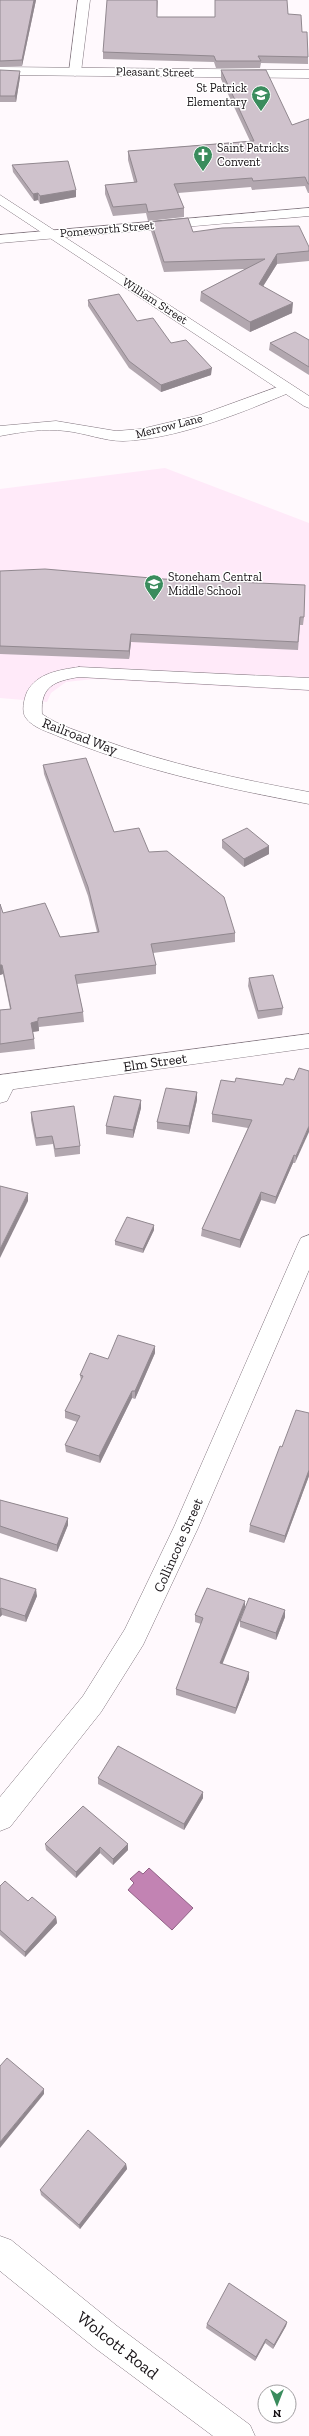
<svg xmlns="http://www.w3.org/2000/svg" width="309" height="2436" font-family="'Zilla Slab',serif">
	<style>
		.built { fill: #ffeaf9 }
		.water { fill: #c283b3; stroke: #8f6184 }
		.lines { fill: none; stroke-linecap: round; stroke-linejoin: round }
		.minor-casing { stroke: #80747d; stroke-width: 1 }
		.major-casing { stroke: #80747d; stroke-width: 1 }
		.minor { fill: #fff; fill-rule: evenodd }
		.major { fill: #fff; fill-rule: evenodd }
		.wall { fill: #b2a7af }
		.shaded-wall { fill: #91888f }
		.building { fill: #cfc2cc; stroke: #91888f }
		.labels { text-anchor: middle; stroke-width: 3; stroke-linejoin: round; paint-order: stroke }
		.far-street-label { font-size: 12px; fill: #171216; stroke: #fff }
		.far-poi-label { font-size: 12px; fill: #171216; stroke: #fff; text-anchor: start }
		.street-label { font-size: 14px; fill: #171216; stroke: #fff }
		.near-street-label { font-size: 17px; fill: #171216; stroke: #fff }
	</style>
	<rect width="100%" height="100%" fill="#fff9fd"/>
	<path class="built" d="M165,468L309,523V691L94,679L66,682L51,693L47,702L0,698V489Z"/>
	<path class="water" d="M149,1868L193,1908L172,1930L128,1890L134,1883L130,1879L139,1871L143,1874Z"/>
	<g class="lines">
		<g class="minor-casing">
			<g id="minor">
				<path d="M78,0H90L81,72L75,76L69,72Z"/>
				<path d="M309,208V216L0,243V235Z"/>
				<path d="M286,384L294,389L291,392C241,413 178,439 123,441C104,441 85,433 66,431C44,428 22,432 0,436V426L56,421L116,431L141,429L200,415Z"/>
				<path d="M79,667L309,678V690L79,677C55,681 40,686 42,714C59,726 81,732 100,739C168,764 238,779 309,792V804C225,788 140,770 60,737C49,732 33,728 26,718C21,712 24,699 27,692C37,673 59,670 79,667Z"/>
				<path d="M6,1075L13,1078L16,1083L7,1101L0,1103V1077Z"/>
				<path d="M309,1235V1270L198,1528L143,1645L101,1712L10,1827L0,1831V1797L83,1696L125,1629L174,1527L298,1244L301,1238Z"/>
				<path d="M0,2236L11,2240L117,2326L250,2425L255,2436H213L95,2348L0,2271Z"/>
			</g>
		</g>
		<g class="major-casing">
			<g id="major">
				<path d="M0,67L309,70V78L0,75Z"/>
				<path d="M0,195L309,396V408L304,406L0,205Z"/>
				<path d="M309,1034V1048L0,1091V1075Z"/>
			</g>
		</g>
		<use href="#minor" class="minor"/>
		<use href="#major" class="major"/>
	</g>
	<g class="wall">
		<path d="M0,0H36L22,66L0,67Z"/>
		<path d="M158,0L157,17H215L288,14L302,32L308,57V64L261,63L260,68H216L214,62L103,59V52Z"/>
		<path d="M0,70L20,77L16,102H0Z"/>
		<path d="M221,70L292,125L309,119V193H308L305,186L252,190L251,187L178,193L184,208V217L148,221L146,213L113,216L105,194V185L134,182L128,160V151L250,141L221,79Z"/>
		<path d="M12,165L76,197L40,204L38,200L34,201L13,172Z"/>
		<path d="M151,222L193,232L309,247V261L277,264L263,286L292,313L250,332L200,301L201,292L245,269L164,272L151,231Z"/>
		<path d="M88,300L137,321L211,375L161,392L129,368L88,306Z"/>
		<path d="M309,340V375L269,350L270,343Z"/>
		<path d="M0,571L304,617L303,625H300L298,650L131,642L129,659L0,654Z"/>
		<path d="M43,765L114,832L149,852L235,933V942L153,953L156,965V974L77,984L83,1012L84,1022L39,1027V1031L33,1032L34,1039L35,1049L0,1053V1010L10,1009L3,974L0,975L3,913L60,937L97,932L88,896L44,774Z"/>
		<path d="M222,840L269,846V854L244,867L222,848Z"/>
		<path d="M249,978L283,1008L282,1015L258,1019L248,986Z"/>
		<path d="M309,1071L295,1163H293L275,1204L261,1200L240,1248L201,1236L202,1229L248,1128L212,1122V1114L235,1082L283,1085L294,1080Z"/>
		<path d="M197,1092V1100L189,1134L157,1129V1122Z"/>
		<path d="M141,1100V1108L133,1138L106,1134V1126Z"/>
		<path d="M31,1112L80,1146V1154L55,1157L53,1144L36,1146L31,1120Z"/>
		<path d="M154,1230L143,1253L115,1245V1241Z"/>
		<path d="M155,1353L135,1399L132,1398L100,1463L66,1452L65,1445L77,1422L65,1418V1411L81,1381L80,1375L108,1359Z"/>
		<path d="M309,1413V1476L284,1543L249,1532L250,1525L282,1447Z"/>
		<path d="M0,1500L68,1518V1525L57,1552L0,1533Z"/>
		<path d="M0,1578L37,1596L26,1622L2,1615L0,1617Z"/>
		<path d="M207,1588L222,1664L249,1679L235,1714L176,1695V1689L201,1624L195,1622V1615Z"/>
		<path d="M285,1610V1617L276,1640L240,1627V1621Z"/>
		<path d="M98,1778L203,1798L184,1830L98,1784Z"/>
		<path d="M83,1806L128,1850L113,1865L100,1853L76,1878L46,1850L45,1844Z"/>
		<path d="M0,1886L56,1917L57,1923L25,1957L0,1935Z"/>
		<path d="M126,2164L127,2169L80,2229L41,2195L40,2190Z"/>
		<path d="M287,2322L286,2326L273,2349L265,2343L255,2361L206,2328L207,2324Z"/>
	</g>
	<g class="shaded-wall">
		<path d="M34,0H36L22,66V60Z"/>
		<path d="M20,71V77L16,102L15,96Z"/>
		<path d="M76,190V197L40,204V196Z"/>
		<path d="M38,193V200L34,201L33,194Z"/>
		<path d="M277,254V264L259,293V284Z"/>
		<path d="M293,303L292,313L250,332V322Z"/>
		<path d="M212,368L211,375L161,392V385Z"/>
		<path d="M131,634V642L129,659V651Z"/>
		<path d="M269,846V854L244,867V859Z"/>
		<path d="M0,965H2L3,974L0,975Z"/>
		<path d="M38,1021L39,1031L31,1032V1023Z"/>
		<path d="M197,1092V1100L189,1134V1126Z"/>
		<path d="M141,1100V1108L133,1138V1130Z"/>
		<path d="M309,1126V1132L295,1163L296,1156Z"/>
		<path d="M294,1155L293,1163L275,1204L276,1197Z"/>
		<path d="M261,1192V1200L240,1248V1240Z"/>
		<path d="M28,1193V1201L0,1258V1249Z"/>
		<path d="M154,1225V1230L143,1253V1249Z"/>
		<path d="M155,1346V1353L135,1399V1391Z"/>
		<path d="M132,1391V1398L100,1463L99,1456Z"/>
		<path d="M309,1470V1476L284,1543L285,1536Z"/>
		<path d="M68,1518V1525L57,1552V1545Z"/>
		<path d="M36,1589L37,1596L26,1622L25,1616Z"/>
		<path d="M245,1601V1608L220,1670V1663Z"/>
		<path d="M1,1608L2,1615L0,1617V1609Z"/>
		<path d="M285,1610V1617L276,1640V1633Z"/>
		<path d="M249,1672V1679L235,1714L236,1708Z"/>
		<path d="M203,1792V1798L184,1830V1824Z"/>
		<path d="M128,1844V1850L113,1865V1859Z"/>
		<path d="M100,1847V1853L76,1878V1872Z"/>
		<path d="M56,1917L57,1923L25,1957V1952Z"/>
		<path d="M44,2089V2094L0,2148V2142Z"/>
		<path d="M126,2164L127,2169L80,2229L79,2225Z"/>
		<path d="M287,2322L286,2326L273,2349L274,2345Z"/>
		<path d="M266,2339L265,2343L255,2361L256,2357Z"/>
	</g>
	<g class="building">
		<path d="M0,0H34L22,60L0,61Z"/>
		<path d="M107,0H157V17H215V0H287L288,14L301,15L302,32H307L308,57L258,56L261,61H216L214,56L103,52Z"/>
		<path d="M0,70L20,71L15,96H0Z"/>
		<path d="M221,70H266L292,125L309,119V184H308L305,177L253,181L252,178L174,184L184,208L148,212L146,204L113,207L105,185L137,182L128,151L254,141Z"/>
		<path d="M68,161L76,190L40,196L38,193L33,194L12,165Z"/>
		<path d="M188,218L193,232L222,228L299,226L309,247V251L277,254L259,284L293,303L250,322L201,292L265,259L164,262L151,222Z"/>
		<path d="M119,294L137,321L153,318L171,343L186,340L212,368L161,385L129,361L88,300Z"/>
		<path d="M295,332L309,340V367L270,343Z"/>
		<path d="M45,569L163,579L305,585L304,617H300L298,642L131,634L129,651L0,646V571Z"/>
		<path d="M86,758L114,832L139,828L149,852L167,851L224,897L235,933L151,944L156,965L75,975L83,1012L38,1018V1021L31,1023L34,1039L0,1044V1010L11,1009L2,965H0V904L3,913L45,903L60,937L99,932L88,887L43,765Z"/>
		<path d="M247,828L269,846L244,859L222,840Z"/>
		<path d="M273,975L283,1008L258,1011L249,978Z"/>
		<path d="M299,1068L309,1071V1126L296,1156L294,1155L276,1197L261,1192L240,1240L202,1229L252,1120L212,1114L221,1080L235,1082L236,1078L283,1085L286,1078L294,1080Z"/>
		<path d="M166,1088L197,1092L189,1126L157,1122Z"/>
		<path d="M114,1096L141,1100L133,1130L106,1126Z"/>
		<path d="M74,1106L80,1146L55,1149L52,1136L36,1138L31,1112Z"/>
		<path d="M0,1186L28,1193L0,1249Z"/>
		<path d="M127,1217L154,1225L143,1249L115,1241Z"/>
		<path d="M118,1335L155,1346L135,1391H132L99,1456L65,1445L80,1416L65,1411L83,1376L80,1375L90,1353L108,1359Z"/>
		<path d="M296,1410L309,1413V1470L285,1536L250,1525L280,1446L282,1447Z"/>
		<path d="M0,1500L68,1518L57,1545L0,1526Z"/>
		<path d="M0,1578L36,1589L25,1616L1,1608L0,1609Z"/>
		<path d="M207,1588L245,1601L220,1663L249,1672L236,1708L176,1689L203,1618L195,1615Z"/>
		<path d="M249,1598L285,1610L276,1633L240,1621Z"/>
		<path d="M118,1746L203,1792L184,1824L98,1778Z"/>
		<path d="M83,1806L128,1844L113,1859L100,1847L76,1872L45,1844Z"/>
		<path d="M5,1881L28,1901L32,1897L56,1917L25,1952L0,1930V1886Z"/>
		<path d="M7,2058L44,2089L0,2142V2066Z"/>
		<path d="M88,2130L126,2164L79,2225L40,2190Z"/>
		<path d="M229,2283L287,2322L274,2345L266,2339L256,2357L207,2324Z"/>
	</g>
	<defs>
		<g id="school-pin" transform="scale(1)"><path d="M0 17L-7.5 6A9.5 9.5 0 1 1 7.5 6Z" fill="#3a8c5d" stroke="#fff"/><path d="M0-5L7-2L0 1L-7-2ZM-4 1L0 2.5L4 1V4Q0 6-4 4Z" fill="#fff"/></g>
		<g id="church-pin" transform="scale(1)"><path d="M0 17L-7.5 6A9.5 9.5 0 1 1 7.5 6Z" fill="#3a8c5d" stroke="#fff"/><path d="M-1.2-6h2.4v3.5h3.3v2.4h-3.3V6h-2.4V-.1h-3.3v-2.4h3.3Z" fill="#fff"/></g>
	</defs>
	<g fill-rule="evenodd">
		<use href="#school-pin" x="261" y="95"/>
		<use href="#church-pin" x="203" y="155"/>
		<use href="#school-pin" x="154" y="584"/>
	</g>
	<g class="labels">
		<g class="far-street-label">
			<text transform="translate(155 72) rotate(1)" y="4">Pleasant Street</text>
			<text transform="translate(107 229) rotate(-5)" y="4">Pomeworth Street</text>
			<text transform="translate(155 301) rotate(33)" y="4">William Street</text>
			<text transform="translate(169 426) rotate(-14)" y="4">Merrow Lane</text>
		</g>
		<g class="far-poi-label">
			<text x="247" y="92" text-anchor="end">St Patrick<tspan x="247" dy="14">Elementary</tspan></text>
			<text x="217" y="152">Saint Patricks<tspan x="217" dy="14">Convent</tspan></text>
			<text x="168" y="581">Stoneham Central<tspan x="168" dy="14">Middle School</tspan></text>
		</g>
		<g class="street-label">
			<text transform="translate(80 736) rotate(21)" y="5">Railroad Way</text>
			<text transform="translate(155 1062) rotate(-8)" y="5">Elm Street</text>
			<text transform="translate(178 1545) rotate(-66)" y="5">Collincote Street</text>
		</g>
		<g class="near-street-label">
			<text transform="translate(118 2345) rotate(38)" y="6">Wolcott Road</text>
		</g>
	</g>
	<g transform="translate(277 2404) rotate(180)"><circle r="19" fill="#ffffff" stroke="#a2a0a2"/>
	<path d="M0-3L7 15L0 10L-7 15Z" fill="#3a8c5d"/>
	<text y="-6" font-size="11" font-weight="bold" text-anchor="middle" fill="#171216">N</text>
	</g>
</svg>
